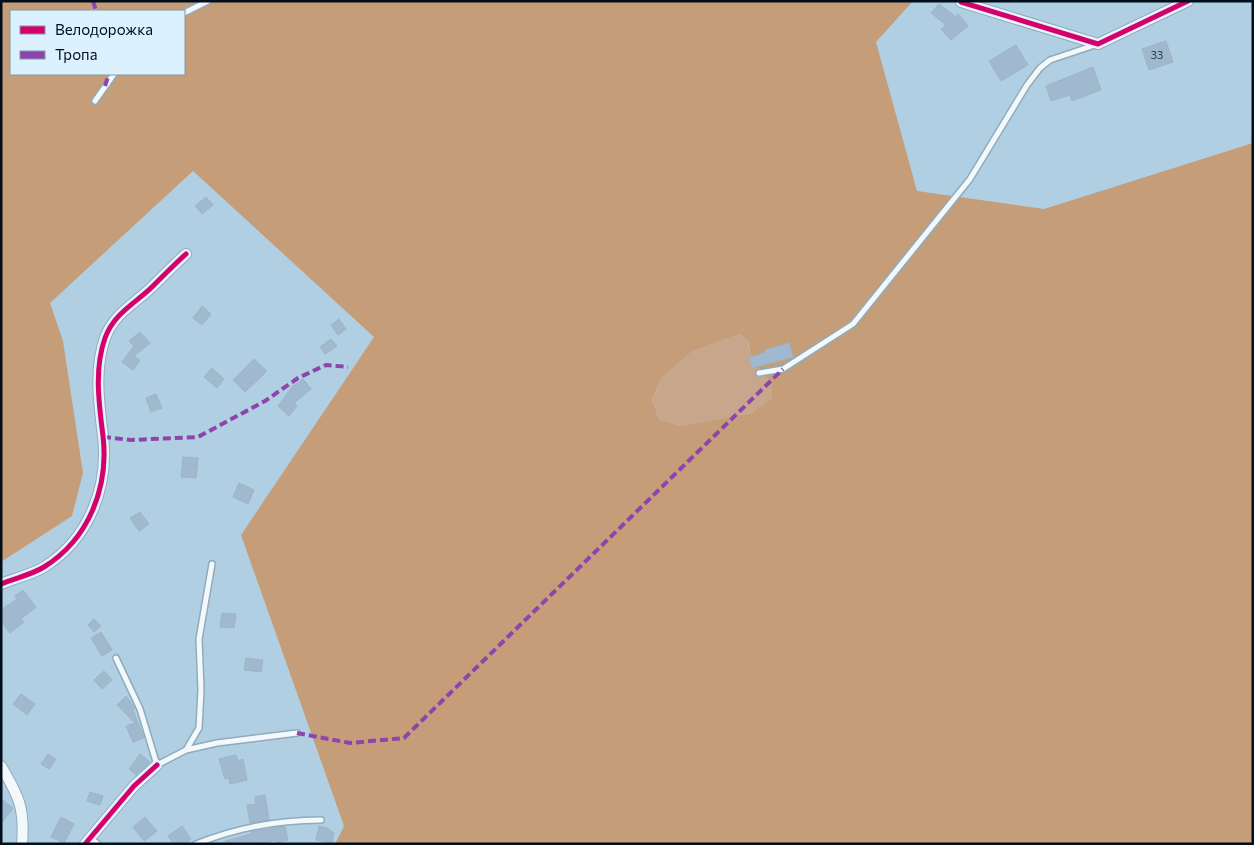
<svg xmlns="http://www.w3.org/2000/svg" width="1254" height="845" font-family="Commissioner,sans-serif">
	<style>
		.green { fill: #c8a68c }
		.forest { fill: #c59e79; fill-rule: evenodd }
		.building { fill: #a1b9cf; stroke: #9db4c6 }
		.lines { fill: none; stroke-linecap: round; stroke-linejoin: round }
		.service-casing { stroke: #8fabbc; stroke-width: 8 }
		.minor-casing { stroke: #8fabbc; stroke-width: 12 }
		.service { stroke: #f3f8fb; stroke-width: 5 }
		.minor { stroke: #f3f8fb; stroke-width: 10 }
		.quiet { stroke: #8e44ad; stroke-width: 4; stroke-dasharray: 8 4; stroke-linecap: butt }
		.cycleway-casing { stroke: #dbf1fe; stroke-width: 8 }
		.cycleway { stroke: #d6006c; stroke-width: 5 }
		.labels { text-anchor: middle; stroke-width: 4.5; stroke-linejoin: round; paint-order: stroke }
		.number-label { font-size: 11px; fill: #2b3c4b }
	</style>
	<rect width="100%" height="100%" fill="#b0cfe2"/>
	<path class="green" d="M740,334L748,341C749,360 759,370 773,383L772,398L752,413L680,426L659,419L652,402L661,378L693,351Z"/>
	<path class="forest" d="M1,1H913L876,42L917,191L1044,209L1253,143V844H335L344,826L241,535L374,337L193,171L50,303L63,341L83,473L72,516L1,562ZM11,11H184V74H11ZM740,334L748,341L752,362L772,383V398L752,413L680,426L659,419L652,401L661,378L693,351Z"/>
	<g class="building">
		<path d="M939,4L956,17L958,14L968,26L951,40L941,29L946,25L931,13Z"/>
		<path d="M1166,41L1173,62L1149,70L1142,49Z"/>
		<path d="M1016,45L1028,65L1001,81L989,61Z"/>
		<path d="M1093,67L1101,90L1072,101L1070,95L1051,101L1046,86Z"/>
		<path d="M206,197L213,205L202,214L195,206Z"/>
		<path d="M202,306L211,314L202,325L193,318Z"/>
		<path d="M339,319L346,329L338,335L331,325Z"/>
		<path d="M140,332L150,343L134,356L140,360L133,370L122,362L134,346L129,341Z"/>
		<path d="M331,339L337,346L325,354L320,347Z"/>
		<path d="M789,343L793,357L752,368L749,358L766,352L765,350Z"/>
		<path d="M254,359L267,371L245,392L233,380Z"/>
		<path d="M212,368L224,379L217,388L204,377Z"/>
		<path d="M303,379L311,389L294,403L297,406L289,416L278,406L293,386Z"/>
		<path d="M156,394L162,408L151,412L146,398Z"/>
		<path d="M183,457L198,458L196,478L181,477Z"/>
		<path d="M239,483L254,490L248,504L233,497Z"/>
		<path d="M140,512L149,524L139,531L130,518Z"/>
		<path d="M23,590L36,607L21,619L24,622L10,633L1,621V610L17,599L15,596Z"/>
		<path d="M222,613L236,614L234,628L220,627Z"/>
		<path d="M94,619L101,626L94,632L88,625Z"/>
		<path d="M101,632L112,650L102,656L91,638Z"/>
		<path d="M246,658L263,660L261,672L244,670Z"/>
		<path d="M104,671L112,680L102,689L94,680Z"/>
		<path d="M21,694L35,704L27,715L13,704Z"/>
		<path d="M126,696L135,708L133,710L144,738L133,742L126,726L135,723L117,705Z"/>
		<path d="M48,754L56,759L49,769L41,764Z"/>
		<path d="M140,754L150,762L136,775L129,769Z"/>
		<path d="M236,755L238,761L243,759L247,780L230,784L229,778L225,779L219,759Z"/>
		<path d="M90,792L103,796L100,805L87,801Z"/>
		<path d="M265,795L269,820L250,823L247,805L256,804L255,797Z"/>
		<path d="M1,799L13,808L1,824Z"/>
		<path d="M61,817L74,824L64,843L51,837Z"/>
		<path d="M145,817L157,831L144,841L133,827Z"/>
		<path d="M182,826L191,839L185,844H174L168,836Z"/>
		<path d="M285,826L288,840L276,843V840L260,844H225V841L251,834V832Z"/>
		<path d="M319,826L327,828L334,833L332,843L316,840Z"/>
	</g>
	<g class="lines">
		<g class="service-casing">
			<g id="service">
				<path d="M184,13L208,1"/>
				<path d="M95,101L114,74"/>
				<path d="M759,373L783,369L853,324L970,179L1027,85L1040,68L1050,60L1095,45"/>
				<path d="M116,658L140,709L157,765L186,750L199,728L201,690L199,639L212,564"/>
				<path d="M186,750L217,743L297,733"/>
				<path d="M90,838L98,844"/>
				<path d="M196,844C236,828 277,820 321,820"/>
			</g>
		</g>
		<g class="minor-casing">
			<g id="minor">
				<path d="M961,2L1098,44L1188,1"/>
				<path d="M1,584C15,578 31,575 44,567C89,539 109,487 103,436C99,404 94,369 105,338C114,313 136,303 153,286C164,275 175,264 186,254"/>
				<path d="M1,766C19,796 25,809 22,844"/>
				<path d="M85,844L134,786L157,765"/>
			</g>
		</g>
		<use href="#service" class="service"/>
		<use href="#minor" class="minor"/>
		<g class="quiet">
			<path d="M93,1L96,11"/>
			<path d="M105,86L109,74"/>
			<path d="M103,437L131,440L198,437L265,401L298,378L326,365L348,367"/>
			<path d="M297,733L350,743L404,738L783,369"/>
		</g>
		<g class="cycleway-casing">
			<g id="cycleway">
				<path d="M961,2L1098,44L1188,1"/>
				<path d="M1,584C15,578 31,575 44,567C89,539 109,487 103,436C99,404 94,369 105,338C114,313 136,303 153,286C164,275 175,264 186,254"/>
				<path d="M85,844L134,786L157,765"/>
			</g>
		</g>
		<use href="#cycleway" class="cycleway"/>
	</g>
	<g class="labels">
		<g class="number-label">
			<text x="1157" y="59">33</text>
		</g>
	</g>
	<rect width="1254" height="845" fill="none" stroke="#000f1b" stroke-width="5"/>
	<rect x="10" y="10" width="175" height="65" fill="#dbf1fe" stroke="#8397a3"/>
	<rect x="20" y="26" width="25" height="8" fill="#d6006c" stroke="#8397a3"/>
	<text x="55" y="35" font-size="15" fill="#000f1b">Велодорожка</text>
	<rect x="20" y="51" width="25" height="8" fill="#8e44ad" stroke="#8397a3"/>
	<text x="55" y="60" font-size="15" fill="#000f1b">Тропа</text>
</svg>
